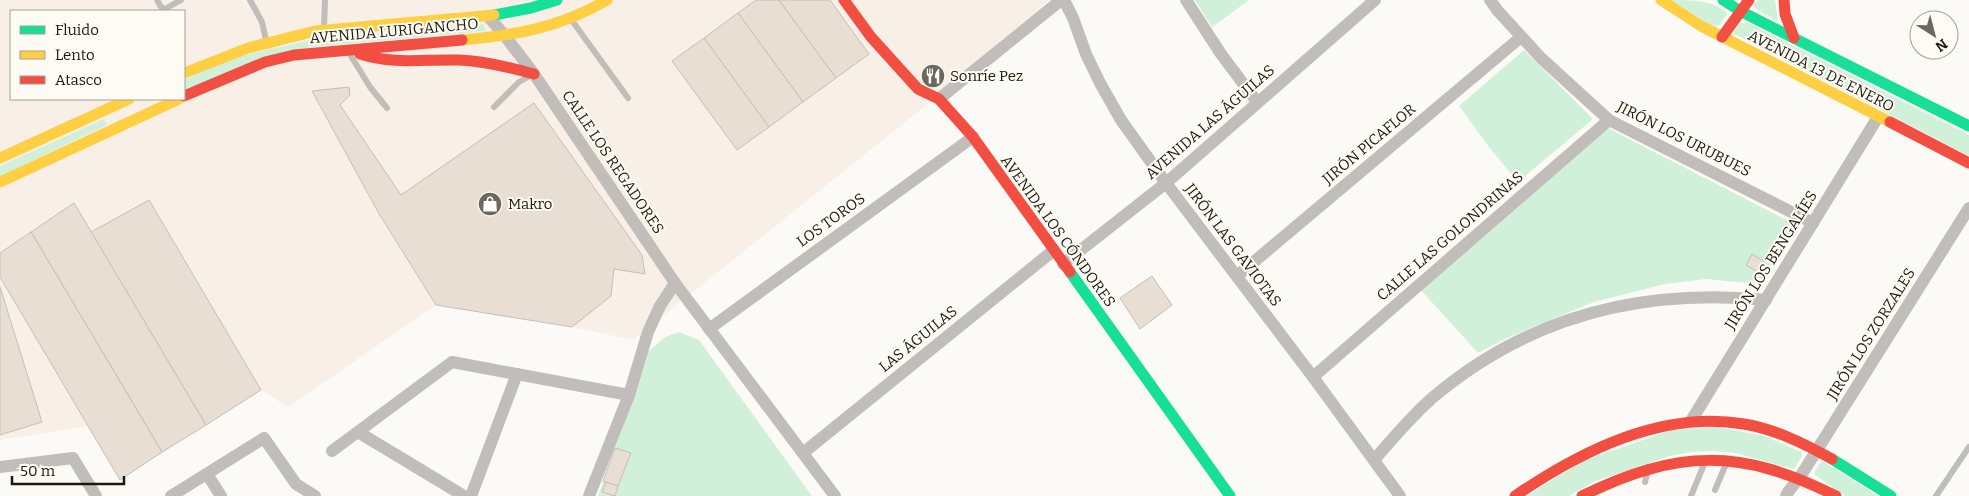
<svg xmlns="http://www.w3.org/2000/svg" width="1969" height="496" font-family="Bitter,serif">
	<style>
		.industrial { fill: #f8efe6; fill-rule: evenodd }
		.green { fill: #d1f0da }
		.building { fill: #e9ded4; stroke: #c5beb8 }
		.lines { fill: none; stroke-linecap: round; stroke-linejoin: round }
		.lane { stroke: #c1bdba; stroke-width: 6 }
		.street { stroke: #c1bdba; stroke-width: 12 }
		.fast { stroke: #16e098; stroke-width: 11 }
		.slow { stroke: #ffcf43; stroke-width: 11 }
		.jam { stroke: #f24e42; stroke-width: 11 }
		.labels { text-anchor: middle; stroke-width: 4; stroke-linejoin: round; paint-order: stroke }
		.street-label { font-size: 15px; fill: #1d1a0c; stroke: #fdfbf4 }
		.poi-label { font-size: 15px; fill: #1d1a0c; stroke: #fdfbf4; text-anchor: start }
	</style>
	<rect width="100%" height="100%" fill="#fbfaf6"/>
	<path class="industrial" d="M0,0H1049L919,111L633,340L572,327L436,305L288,407L261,390L120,480L88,426L0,440ZM11,11H184V99H11Z"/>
	<g class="green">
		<path d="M1195,0H1249L1212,27Z"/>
		<path d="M1671,0C1690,0 1716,0 1727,14L1720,25L1713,27Z"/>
		<path d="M1759,0H1775L1778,22L1755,8L1754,3Z"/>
		<path d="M1740,23H1748L1969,135V156L1733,33Z"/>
		<path d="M483,24L486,31L310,47L184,89V80L230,58L312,40Z"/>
		<path d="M1524,50L1593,119L1518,182L1489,147L1459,106Z"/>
		<path d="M104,119L107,125L0,176V166Z"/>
		<path d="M1606,127L1796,225L1759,284L1705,279L1665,284L1594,302L1509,337L1478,353L1419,288Z"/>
		<path d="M679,332L699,340L812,496H598L649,351L665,337Z"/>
		<path d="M1718,427L1764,436L1802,452V456L1794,469L1735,453L1714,451L1693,452L1670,456L1595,481L1569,496H1527L1585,460L1672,430Z"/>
		<path d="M1822,461L1878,496H1845L1815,475V471Z"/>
	</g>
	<g class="building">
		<path d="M756,0H779L836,78L803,102L738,13Z"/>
		<path d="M779,0H830L869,54L836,78Z"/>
		<path d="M738,13L803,102L769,127L704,38Z"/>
		<path d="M704,38L769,127L737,150L672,61Z"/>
		<path d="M349,87L350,95L340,105L401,195L534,103L642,255L645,274L614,269L611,296L572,327L436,305L378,212L312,91Z"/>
		<path d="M149,200L261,390L206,425L91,232Z"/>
		<path d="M74,203L206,425L162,452L31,232Z"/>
		<path d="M31,232L162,452L120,480L0,277V253Z"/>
		<path d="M1752,254L1765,262L1759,273L1746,265Z"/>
		<path d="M1152,276L1172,305L1140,329L1120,298Z"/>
		<path d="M0,287L42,422L0,435Z"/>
		<path d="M615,448L631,453L618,486L603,481Z"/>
		<path d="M606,482L618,486L615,496L602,492Z"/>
	</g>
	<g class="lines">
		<g class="lane">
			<path d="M157,0L161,7L165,9L181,0"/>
			<path d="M250,0L262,22L266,40"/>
			<path d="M573,22L628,98"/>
			<path d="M324,27L325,0"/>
			<path d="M351,56L370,87L387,108"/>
			<path d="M494,107L519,82L528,77"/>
			<path d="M1645,482L1648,470"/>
			<path d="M1715,490L1726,464"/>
			<path d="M1691,496L1705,462"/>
			<path d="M1936,496L1969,447"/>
		</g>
		<g class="street">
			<path d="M1064,0L1073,18L1086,54L1100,83L1121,120L1166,183L1313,377L1400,496"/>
			<path d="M1186,0L1221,54L1257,102"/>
			<path d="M1490,0L1498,11L1541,58L1609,120L1813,223"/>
			<path d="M488,16L505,36L534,74L675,283L835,496"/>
			<path d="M939,99L1061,0"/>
			<path d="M1063,264L1166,183L1375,0"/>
			<path d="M1237,276L1521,37"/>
			<path d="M709,329L973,137"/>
			<path d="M1313,377L1609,120"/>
			<path d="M1691,421L1878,117"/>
			<path d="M358,432L464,496"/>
			<path d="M332,451L452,362L629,395"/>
			<path d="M803,453L1054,250"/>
			<path d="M1374,460C1392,439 1410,418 1431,399C1527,317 1642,288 1766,300"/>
			<path d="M0,467L73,458L96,496"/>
			<path d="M207,474L221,496"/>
			<path d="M171,496L264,438L296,484L315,496"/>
			<path d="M471,496L517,374"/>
			<path d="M589,496L629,395L648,332L660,306L675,283"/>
			<path d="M1786,496L1788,492L1800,477L1969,208"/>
		</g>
		<g class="fast">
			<path d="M1723,0L1740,11L1969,126"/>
			<path d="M494,15L531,8L557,0"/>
			<path d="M1070,272L1230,496"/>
			<path d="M1832,459L1891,496"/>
		</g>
		<g class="slow">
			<path d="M1661,0L1701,26L1890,122"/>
			<path d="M462,40C516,35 559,28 607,0"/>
			<path d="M184,73L248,48L315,31L494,15"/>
			<path d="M0,158L129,99"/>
			<path d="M0,182L179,99"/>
		</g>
		<g class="jam">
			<path d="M844,0L871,37L918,89L939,99L973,137L1070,272"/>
			<path d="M1784,0L1785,14L1794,38"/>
			<path d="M1722,37L1749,0"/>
			<path d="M360,54C395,65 424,59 459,60C484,61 509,67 534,74"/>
			<path d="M184,96L265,62L294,55L462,40"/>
			<path d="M1890,122L1969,163"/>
			<path d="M1515,496C1581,451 1662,410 1744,424C1775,429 1805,444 1832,459"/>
			<path d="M1582,496C1677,449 1741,448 1836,496"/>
		</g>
	</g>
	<defs>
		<g id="restaurant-disc" transform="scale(1.25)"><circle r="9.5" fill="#6b685e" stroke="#fdfbf4"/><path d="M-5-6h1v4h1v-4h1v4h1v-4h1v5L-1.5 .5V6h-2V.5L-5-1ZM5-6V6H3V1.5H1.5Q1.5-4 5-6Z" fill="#fff"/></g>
		<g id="shop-disc" transform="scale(1.25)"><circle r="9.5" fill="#6b685e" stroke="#fdfbf4"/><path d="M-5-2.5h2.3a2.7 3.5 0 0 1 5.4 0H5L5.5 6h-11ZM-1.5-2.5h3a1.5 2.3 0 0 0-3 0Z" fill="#fff"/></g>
	</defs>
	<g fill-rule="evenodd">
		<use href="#restaurant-disc" x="933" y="76"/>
		<use href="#shop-disc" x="490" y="204"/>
	</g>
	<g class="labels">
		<g class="street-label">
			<text transform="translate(394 31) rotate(-5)" y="5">AVENIDA LURIGANCHO</text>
			<text transform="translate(1821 71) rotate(27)" y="5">AVENIDA 13 DE ENERO</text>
			<text transform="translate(1210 122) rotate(-41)" y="5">AVENIDA LAS ÁGUILAS</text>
			<text transform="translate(1684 139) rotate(27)" y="5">JIRÓN LOS URUBUES</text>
			<text transform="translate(1369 144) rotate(-40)" y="5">JIRÓN PICAFLOR</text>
			<text transform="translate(613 162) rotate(56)" y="5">CALLE LOS REGADORES</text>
			<text transform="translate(831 220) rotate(-36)" y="5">LOS TOROS</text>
			<text transform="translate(1058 231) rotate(54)" y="5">AVENIDA LOS CÓNDORES</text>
			<text transform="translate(1450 236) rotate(-41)" y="5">CALLE LAS GOLONDRINAS</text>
			<text transform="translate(1233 245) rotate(53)" y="5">JIRÓN LAS GAVIOTAS</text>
			<text transform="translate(1771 260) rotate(-58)" y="5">JIRÓN LOS BENGALÍES</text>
			<text transform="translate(1871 334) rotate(-58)" y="5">JIRÓN LOS ZORZALES</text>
			<text transform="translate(918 339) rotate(-39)" y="5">LAS ÁGUILAS</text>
		</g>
		<g class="poi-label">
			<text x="950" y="81">Sonríe Pez</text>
			<text x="508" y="209">Makro</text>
		</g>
	</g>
	<rect x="10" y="10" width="175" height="90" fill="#fdfbf4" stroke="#a3a197"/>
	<rect x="20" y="26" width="25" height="8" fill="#16e098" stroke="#a3a197"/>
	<text x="55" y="35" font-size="15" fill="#1d1a0c">Fluido</text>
	<rect x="20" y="51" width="25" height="8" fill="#ffcf43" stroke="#a3a197"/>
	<text x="55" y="60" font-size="15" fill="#1d1a0c">Lento</text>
	<rect x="20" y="76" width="25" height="8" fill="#f24e42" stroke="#a3a197"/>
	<text x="55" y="85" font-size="15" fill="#1d1a0c">Atasco</text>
	<g transform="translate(1934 35) rotate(144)"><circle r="24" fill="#fdfbf4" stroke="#a3a197"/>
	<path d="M0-4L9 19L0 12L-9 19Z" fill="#6b685e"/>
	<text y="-8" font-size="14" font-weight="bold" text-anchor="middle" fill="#1d1a0c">N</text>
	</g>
	<path d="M12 476v8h112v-8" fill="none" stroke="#1d1a0c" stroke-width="2.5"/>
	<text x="20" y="476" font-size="15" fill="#1d1a0c" stroke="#fdfbf4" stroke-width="4" paint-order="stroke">50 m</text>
</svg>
